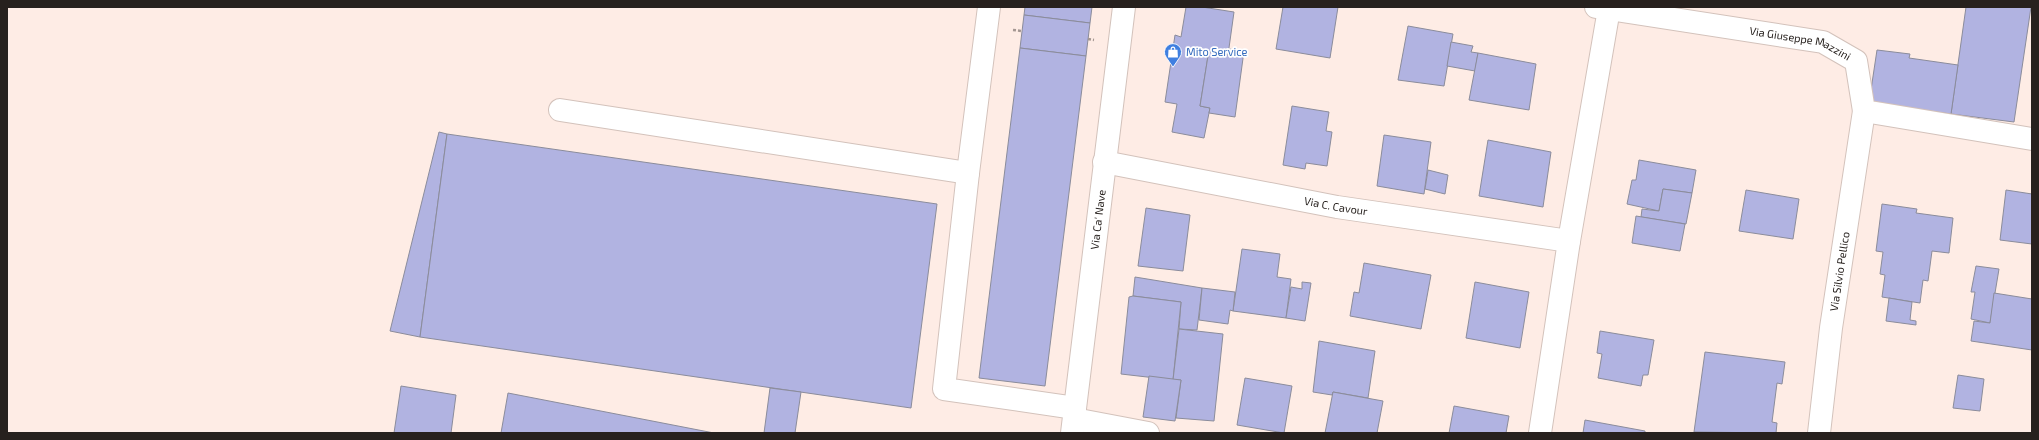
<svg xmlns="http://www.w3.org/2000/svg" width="2039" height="440" font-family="'Exo 2',sans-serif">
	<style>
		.building { fill: #b1b3e1; stroke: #8b8c9b }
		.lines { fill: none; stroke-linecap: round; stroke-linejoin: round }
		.minor-casing { stroke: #d3c2bb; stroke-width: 24 }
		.path { stroke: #a49792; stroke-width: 2.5; stroke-dasharray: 3 2; stroke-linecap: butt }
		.minor { stroke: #fff; stroke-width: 22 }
		.labels { text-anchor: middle; stroke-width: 3.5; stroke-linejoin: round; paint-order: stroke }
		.street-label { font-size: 11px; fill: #27211e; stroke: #fff }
		.shop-label { font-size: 11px; fill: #366cbe; stroke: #fff; text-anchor: start }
	</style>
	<rect width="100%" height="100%" fill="#feece5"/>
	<g class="building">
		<path d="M1025,7H1092L1090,23L1024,15Z"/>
		<path d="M1186,7H1202L1234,12L1228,55L1211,51L1208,56L1200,106L1210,108L1204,138L1172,132L1177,104L1165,102L1175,35L1181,37Z"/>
		<path d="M1283,7H1338L1330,58L1276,49Z"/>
		<path d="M1966,7H2031L2014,122L1951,114Z"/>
		<path d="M1024,15L1090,23L1086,56L1020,48Z"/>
		<path d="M1408,26L1453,34L1444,86L1398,80Z"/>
		<path d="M1451,42L1473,46L1471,52L1478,53L1475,71L1447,66Z"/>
		<path d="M1020,48L1086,56L1045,386L979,378Z"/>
		<path d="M1229,49L1244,51L1235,117L1209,113L1210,108L1200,106L1208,56L1211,51L1228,55Z"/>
		<path d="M1877,50L1910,54L1909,58L1958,65L1951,114L1869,103Z"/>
		<path d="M1478,53L1536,64L1529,110L1469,100Z"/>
		<path d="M1292,106L1329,112L1326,131L1332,132L1327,166L1306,163L1305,169L1283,165Z"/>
		<path d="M439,132L447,134L420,337L390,331Z"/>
		<path d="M447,134L937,204L911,408L420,337Z"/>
		<path d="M1384,135L1431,142L1424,194L1377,186Z"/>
		<path d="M1488,140L1551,152L1543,207L1479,196Z"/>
		<path d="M1639,160L1696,170L1692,193L1663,189L1659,211L1627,204L1632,180H1636Z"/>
		<path d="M1428,170L1448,175L1445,194L1425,189Z"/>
		<path d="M1663,189L1692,193L1686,224L1641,217L1642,209L1659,211Z"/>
		<path d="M1746,190L1799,199L1793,239L1739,231Z"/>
		<path d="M2006,190L2032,194V244L2000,240Z"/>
		<path d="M1882,204L1917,209L1916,213L1953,218L1949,253L1932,251L1928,281L1923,280L1920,303L1882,297L1885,275L1880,274L1883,252L1876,251Z"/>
		<path d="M1146,208L1190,215L1183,271L1138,266Z"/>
		<path d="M1636,216L1685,224L1680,251L1632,243Z"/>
		<path d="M1242,249L1280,254L1277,277L1291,279L1286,318L1233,311Z"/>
		<path d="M1364,263L1431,275L1421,329L1350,316L1354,292L1359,293Z"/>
		<path d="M1976,266L1999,269L1990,323L1971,319L1975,292H1971Z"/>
		<path d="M1135,277L1202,288L1197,330L1179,329L1181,302L1133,296Z"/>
		<path d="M1302,282L1311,283L1305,321L1286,318L1291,287L1302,289Z"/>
		<path d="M1475,282L1529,292L1520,348L1466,338Z"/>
		<path d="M1202,288L1235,292L1233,311L1230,310L1228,324L1199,320Z"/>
		<path d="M1994,293L2032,299V350L1971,341L1974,321L1990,323Z"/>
		<path d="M1133,296L1181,302L1173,380L1121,374L1129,297Z"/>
		<path d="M1889,298L1912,302L1910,320L1916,321V325L1886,321Z"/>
		<path d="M1179,329L1223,334L1214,421L1176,418L1181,380H1173Z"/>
		<path d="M1600,331L1654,340L1648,375H1643L1641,386L1598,378L1602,354L1597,353Z"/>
		<path d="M1319,341L1375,351L1368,398L1333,392L1332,395L1313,392Z"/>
		<path d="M1705,352L1785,362L1782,384L1777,383L1772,422L1777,423L1776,433L1694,432Z"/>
		<path d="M1958,375L1984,379L1980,411L1953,408Z"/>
		<path d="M1149,376L1181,380L1175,421L1143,417Z"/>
		<path d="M1245,378L1292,386L1284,433L1237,425Z"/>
		<path d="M401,386L456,395L451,433H394Z"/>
		<path d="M770,388L801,392L795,433H764Z"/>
		<path d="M1333,392L1383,401L1377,433H1325Z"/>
		<path d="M508,393L714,433H501Z"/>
		<path d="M1454,406L1509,416L1506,433H1449Z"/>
		<path d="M1585,420L1645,431V433H1583Z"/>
	</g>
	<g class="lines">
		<g class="minor-casing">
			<g id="minor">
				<path d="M989,7L968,173L944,389L1075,408"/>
				<path id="s1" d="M1596,7L1823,42L1856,61L1864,111L2032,139"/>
				<path d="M560,110L968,173"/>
				<path id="s2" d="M1104,162L1337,207L1569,241"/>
				<path d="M1074,419L1148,433"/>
				<path id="s3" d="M1072,433L1124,7"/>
				<path d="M1540,433L1569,241L1609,9"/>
				<path id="s4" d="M1819,433L1831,328L1864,111"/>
			</g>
		</g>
		<g class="path">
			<path d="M1013,30L1022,31"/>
			<path d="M1088,39L1094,40"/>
		</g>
		<use href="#minor" class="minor"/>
	</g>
	<defs>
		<g id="shop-pin" transform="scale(0.9)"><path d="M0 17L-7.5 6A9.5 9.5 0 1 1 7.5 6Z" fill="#3f7fe0" stroke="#fff"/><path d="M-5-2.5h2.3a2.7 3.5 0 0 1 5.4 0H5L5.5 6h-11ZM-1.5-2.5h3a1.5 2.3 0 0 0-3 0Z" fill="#fff"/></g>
	</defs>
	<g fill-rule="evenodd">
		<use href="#shop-pin" x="1173" y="52"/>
	</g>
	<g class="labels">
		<g class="street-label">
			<text dy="4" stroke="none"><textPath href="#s1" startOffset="208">Via Giuseppe Mazzini</textPath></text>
			<text dy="4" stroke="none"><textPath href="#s2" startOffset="236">Via C. Cavour</textPath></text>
			<text dy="4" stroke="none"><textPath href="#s3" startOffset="215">Via Ca' Nave</textPath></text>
			<text dy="4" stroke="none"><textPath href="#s4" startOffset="163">Via Silvio Pellico</textPath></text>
		</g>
		<g class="shop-label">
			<text x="1186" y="56">Mito Service</text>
		</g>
	</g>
	<rect width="2039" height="440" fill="none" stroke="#27211e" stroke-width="16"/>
</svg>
